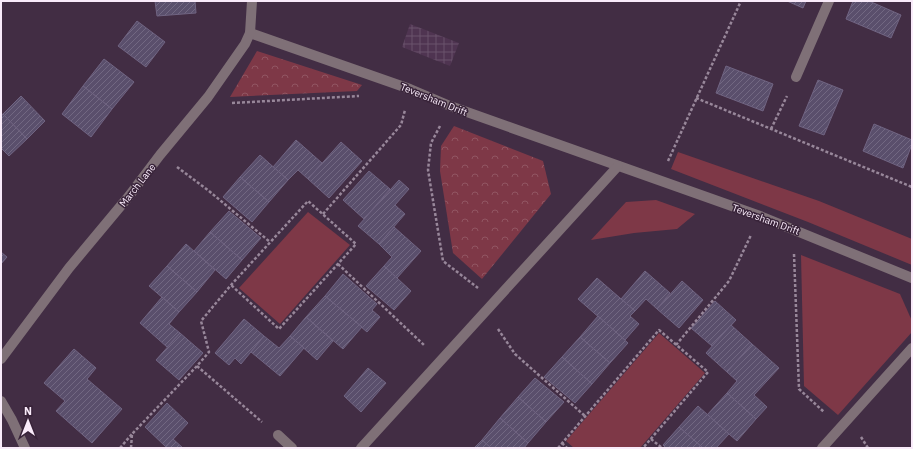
<svg xmlns="http://www.w3.org/2000/svg" width="913" height="449" font-family="'IBM Plex Sans',sans-serif">
	<style>
		.industrial { fill: url(#industrial-grid) }
		.grass { fill: #7e3847 }
		.forest { fill: url(#forest-crowns) }
		.building { fill: url(#building-hatch); stroke: #706482 }
		.lines { fill: none; stroke-linecap: round; stroke-linejoin: round }
		.path { stroke: #98879a; stroke-width: 2.5; stroke-dasharray: 3 2; stroke-linecap: butt }
		.minor { stroke: #7f7077; stroke-width: 10 }
		.labels { text-anchor: middle; stroke-width: 3; stroke-linejoin: round; paint-order: stroke }
		.street-label { font-size: 10px; fill: #f9ebfa; stroke: #382339 }
	</style>
	<defs>
		<pattern id="industrial-grid" width="8" height="8" patternUnits="userSpaceOnUse"><rect width="8" height="8" fill="#4f3451"/><path d="M0 4h8M4 0v8" fill="none" stroke="#69526b"/></pattern>
		<pattern id="forest-crowns" width="20" height="18" patternUnits="userSpaceOnUse"><rect width="20" height="18" fill="#7e3847"/><path d="M2 6a3 3 0 1 1 6 0M12 15a3 3 0 1 1 6 0" fill="none" stroke="#915562"/></pattern>
		<pattern id="building-hatch" width="6" height="6" patternUnits="userSpaceOnUse"><rect width="6" height="6" fill="#5a4f6c"/><path d="M-1 1l2-2M0 6l6-6M5 7l2-2" fill="none" stroke="#726882"/></pattern>
	</defs>
	<rect width="100%" height="100%" fill="#422d44"/>
	<path class="industrial" d="M410,24L459,43L450,66L402,47Z"/>
	<g class="grass">
		<path d="M678,152L819,201L912,239V265L808,222L671,169Z"/>
		<path d="M656,200L695,214L677,229L634,233L591,240L626,202Z"/>
		<path d="M308,212L350,245L280,324L239,288Z"/>
		<path d="M801,255L900,294L912,321V332L838,415L804,386Z"/>
		<path d="M659,333L705,373L640,448H574L566,441Z"/>
	</g>
	<g class="forest">
		<path d="M257,51L362,85L357,91L230,97Z"/>
		<path d="M454,126L543,161L551,194L482,279L453,253L440,171L441,146Z"/>
	</g>
	<g class="building">
		<path d="M155,1H195L196,13L157,16Z"/>
		<path d="M787,1H806L803,8Z"/>
		<path d="M853,1H869L901,15L891,38L846,19Z"/>
		<path d="M137,21L165,42L146,67L118,46Z"/>
		<path d="M104,59L134,82L112,109L83,86Z"/>
		<path d="M726,66L773,84L763,111L716,93Z"/>
		<path d="M818,80L843,90L824,135L799,126Z"/>
		<path d="M83,86L112,109L91,137L62,114Z"/>
		<path d="M21,96L45,121L27,139L3,114Z"/>
		<path d="M3,114L27,139L9,156L1,148V115Z"/>
		<path d="M874,124L912,140V144L903,168L863,151Z"/>
		<path d="M296,140L322,163L308,179L298,170L288,180L273,167Z"/>
		<path d="M341,142L362,161L329,198L308,179Z"/>
		<path d="M260,155L288,180L269,202L240,177Z"/>
		<path d="M369,171L390,189L364,219L343,200Z"/>
		<path d="M240,177L269,202L252,222L223,197Z"/>
		<path d="M399,180L409,189L395,205L405,214L379,244L358,226Z"/>
		<path d="M229,211L261,238L242,260L210,232Z"/>
		<path d="M394,227L421,251L397,278L384,266L392,257L379,244Z"/>
		<path d="M210,232L242,260L226,279L194,251Z"/>
		<path d="M186,244L215,270L197,292L167,266Z"/>
		<path d="M1,252L7,257L1,264Z"/>
		<path d="M167,266L197,292L179,312L149,286Z"/>
		<path d="M384,266L411,291L394,310L366,286Z"/>
		<path d="M645,271L670,293L657,309L646,299L635,311L621,299Z"/>
		<path d="M343,274L377,304L372,310L380,317L367,332L325,296Z"/>
		<path d="M597,278L635,311L630,316L639,324L625,340L578,299Z"/>
		<path d="M682,281L703,300L679,328L657,309Z"/>
		<path d="M325,296L362,327L343,349L306,317Z"/>
		<path d="M162,297L179,312L169,324L180,333L167,347L140,323Z"/>
		<path d="M715,301L736,320L712,346L691,328Z"/>
		<path d="M598,316L628,343L610,363L580,337Z"/>
		<path d="M306,317L333,341L317,360L290,336Z"/>
		<path d="M244,319L264,336L241,364L235,358L229,365L215,353Z"/>
		<path d="M731,325L752,344L727,372L706,353Z"/>
		<path d="M180,333L203,353L179,380L156,360Z"/>
		<path d="M264,336L279,348L290,336L304,348L280,376L251,352Z"/>
		<path d="M580,337L610,363L592,384L562,357Z"/>
		<path d="M752,344L779,368L754,395L767,407L756,419L727,393L737,381L727,372Z"/>
		<path d="M74,349L96,368L87,379L122,409L92,443L56,411L65,401L44,383Z"/>
		<path d="M562,357L592,384L575,403L544,377Z"/>
		<path d="M368,368L386,383L361,412L344,396Z"/>
		<path d="M535,378L564,402L546,422L518,397Z"/>
		<path d="M727,393L756,419L737,441L707,415Z"/>
		<path d="M518,397L546,422L528,443L500,418Z"/>
		<path d="M167,403L188,423L166,447L145,427Z"/>
		<path d="M698,406L729,434L716,448H703L679,427Z"/>
		<path d="M500,418L528,443L524,448H491L482,440Z"/>
		<path d="M679,427L703,448H666L663,445Z"/>
		<path d="M173,439L183,448H165Z"/>
		<path d="M482,440L491,448H474Z"/>
	</g>
	<g class="lines">
		<g class="path">
			<path d="M696,98L912,187"/>
			<path d="M232,103L359,96"/>
			<path d="M440,126L431,143L428,170L443,261L478,288"/>
			<path d="M771,129L787,96"/>
			<path d="M668,161L741,1"/>
			<path d="M177,167L209,191L270,242"/>
			<path d="M323,214L401,125L405,110"/>
			<path d="M794,254L799,389L824,412"/>
			<path d="M338,264L425,346"/>
			<path d="M498,329L515,354L585,416"/>
			<path d="M676,345L729,281L751,235"/>
			<path d="M197,366L262,422"/>
			<path d="M861,437L868,448"/>
			<path d="M651,439L662,448"/>
			<path d="M562,443L567,448"/>
			<path d="M120,448L132,434"/>
			<path d="M131,448L132,434L197,366L209,352L201,321L231,285L308,201L356,244L279,329L231,285"/>
			<path d="M558,448L659,330L708,372L643,448"/>
		</g>
		<g class="minor">
			<path d="M250,33L410,89L450,106L760,216L912,278"/>
			<path d="M796,77L829,1"/>
			<path d="M1,359L69,268L129,196L160,155L208,97L245,44L250,33L252,1"/>
			<path d="M1,401L12,420L25,448"/>
			<path d="M278,435L292,448"/>
			<path d="M361,448L618,166"/>
			<path d="M822,448L912,348"/>
		</g>
	</g>
	<g class="labels">
		<g class="street-label">
			<text transform="translate(434 99) rotate(22)" y="4">Teversham Drift</text>
			<text transform="translate(137 185) rotate(-52)" y="4">March Lane</text>
			<text transform="translate(766 219) rotate(20)" y="4">Teversham Drift</text>
		</g>
	</g>
	<rect width="913" height="449" fill="none" stroke="#f9ebfa" stroke-width="4"/>
	<g transform="translate(28 421)" stroke="#382339" stroke-width="3" paint-order="stroke">
	<path d="M0-3L7 15L0 10L-7 15Z" fill="#f9ebfa"/>
	<text y="-6" font-size="11" font-weight="bold" text-anchor="middle" fill="#f9ebfa">N</text>
	</g>
</svg>
